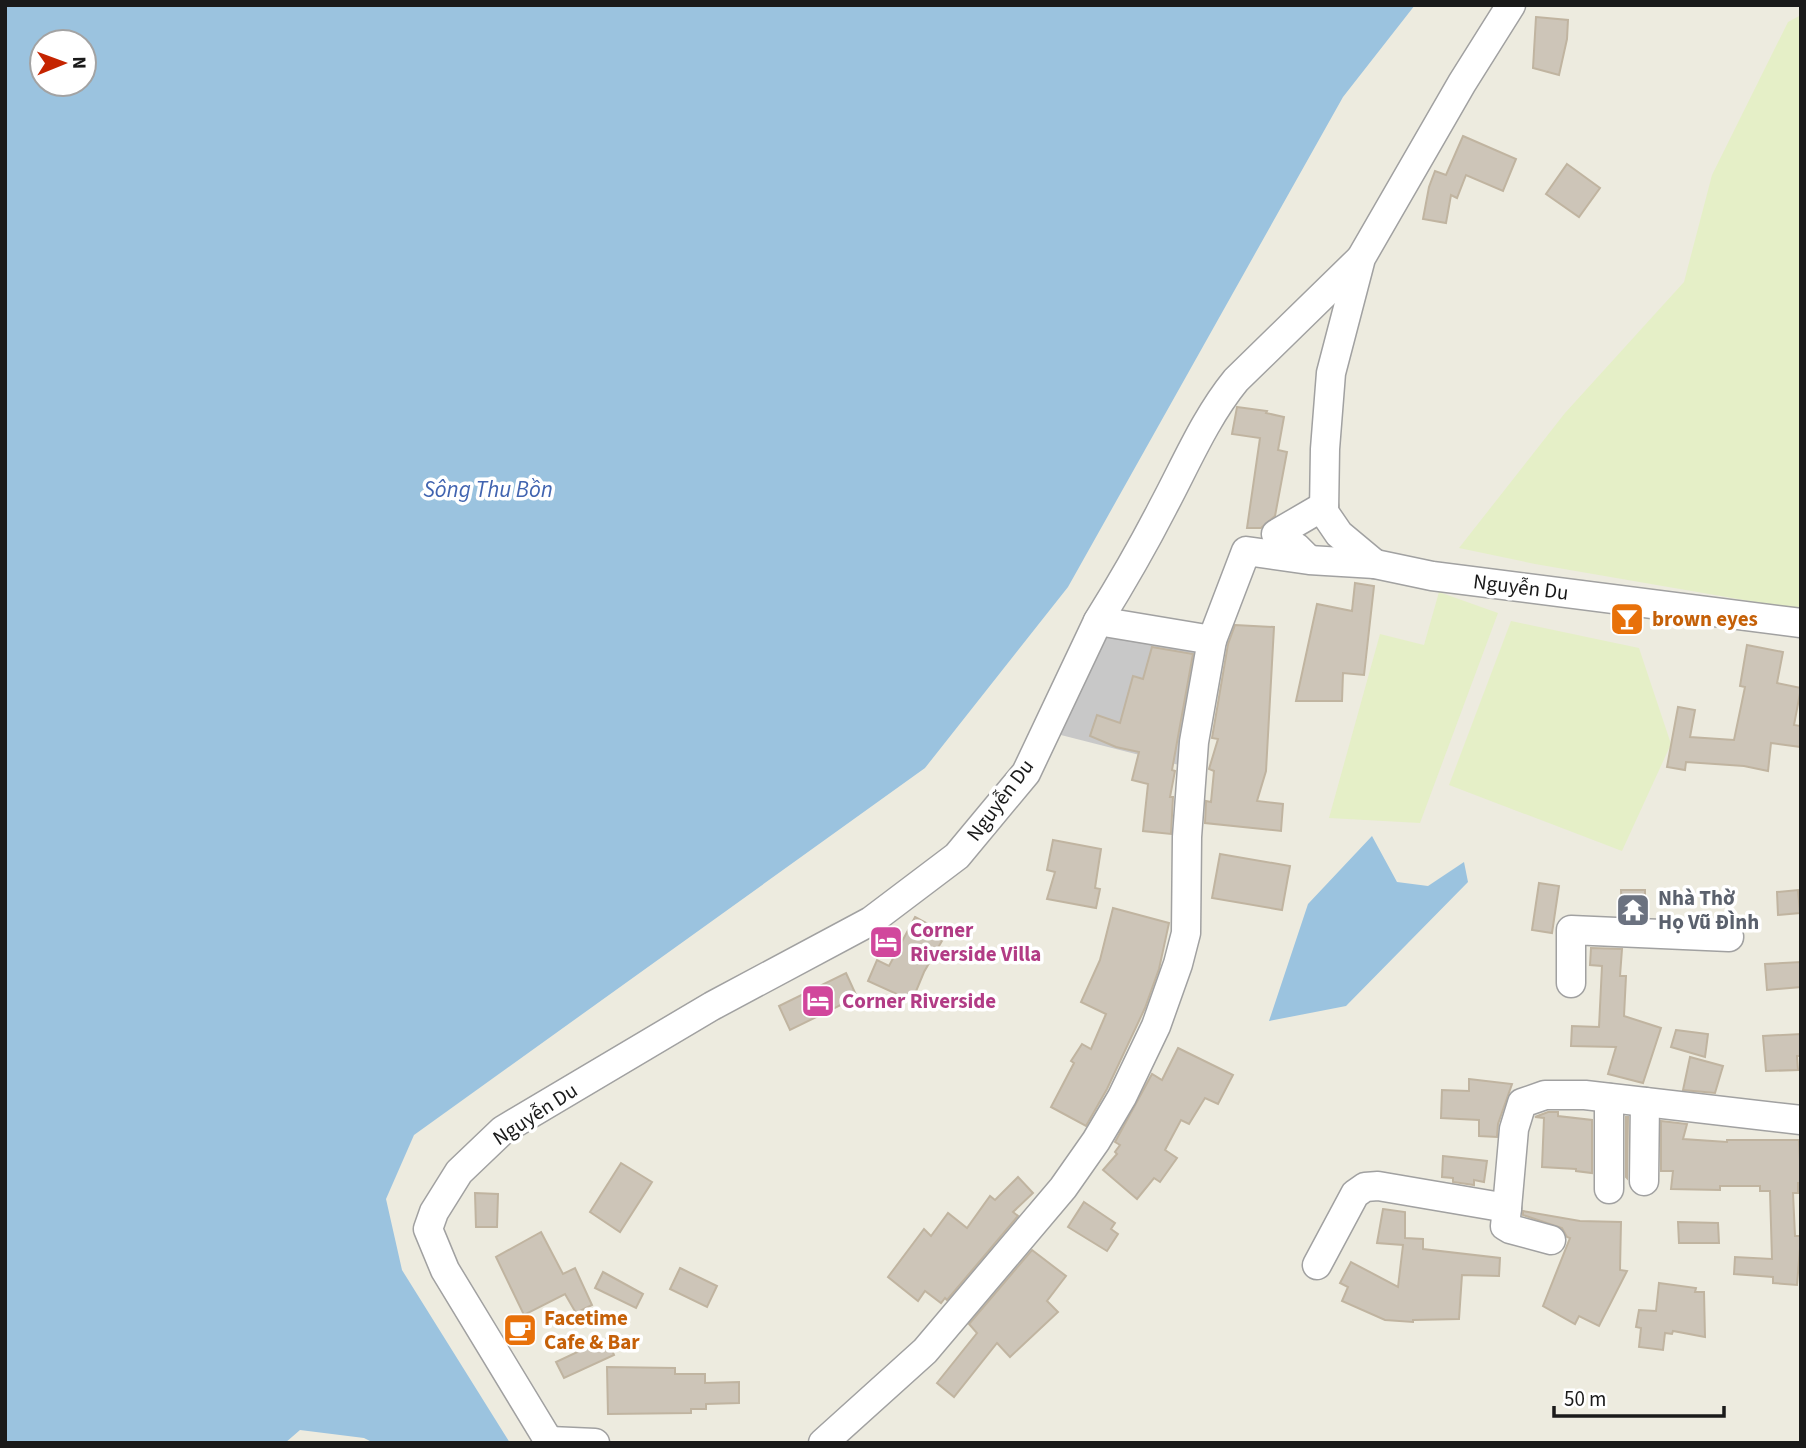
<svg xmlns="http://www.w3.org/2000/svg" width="1806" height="1448" font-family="'Source Sans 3',sans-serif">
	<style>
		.religious { fill: #c8c8c8 }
		.farmland { fill: #e5efc7 }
		.water { fill: #9bc3df; fill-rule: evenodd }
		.building { fill: #cdc5b8; stroke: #c0b4a0; stroke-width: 2 }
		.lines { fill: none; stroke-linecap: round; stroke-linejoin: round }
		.minor-casing { stroke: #a1a1a1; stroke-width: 31 }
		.minor { stroke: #fff; stroke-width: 28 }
		.labels { text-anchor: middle; stroke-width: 7; stroke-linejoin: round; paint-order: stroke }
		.street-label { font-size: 21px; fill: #1a1a1a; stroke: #fff }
		.food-label { font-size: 21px; font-weight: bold; fill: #c56008; stroke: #fff; text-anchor: start }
		.worship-label { font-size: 21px; font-weight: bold; fill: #5b616d; stroke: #fff; text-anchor: start }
		.hotel-label { font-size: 21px; font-weight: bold; fill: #b23c85; stroke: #fff; text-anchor: start }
		.water-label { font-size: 23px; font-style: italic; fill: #4164b0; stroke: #fff }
	</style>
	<rect width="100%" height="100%" fill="#edebdf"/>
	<path class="religious" d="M1110,629L1207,645L1179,765L1053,733Z"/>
	<g class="farmland">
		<path d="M1801,15V610L1535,564L1459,548L1565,413L1684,282L1712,175L1788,22Z"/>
		<path d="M1439,592L1498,613L1420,823L1329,818L1380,634L1424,645Z"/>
		<path d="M1511,621L1639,648L1671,744L1622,851L1449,785Z"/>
	</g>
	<g class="water">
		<path d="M5,5H1415L1343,97L1068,587L925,768L414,1135L386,1199L402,1270L510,1443H374L364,1438L300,1430L285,1443H5ZM42,42H84V84H42Z"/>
		<path d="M1372,836L1397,882L1428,886L1464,862L1468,882L1346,1006L1269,1021L1308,904Z"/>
	</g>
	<g class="building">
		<path d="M1536,17L1568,20L1567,39L1559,75L1533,68Z"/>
		<path d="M1463,136L1516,159L1503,191L1466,175L1457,198L1451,195L1446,223L1423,219L1429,187L1435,171L1446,175Z"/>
		<path d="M1567,164L1600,188L1579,217L1546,194Z"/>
		<path d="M1237,407L1267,411L1266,413L1284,417L1278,450L1287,452L1275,516L1261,528H1247L1260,438L1232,434Z"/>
		<path d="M1355,583L1374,586L1364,675L1343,673L1342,701H1296L1317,604L1352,611Z"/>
		<path d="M1235,625L1274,627L1266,771L1257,801L1283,804L1281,831L1205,823L1206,801L1211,802L1214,771L1209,769L1218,739L1212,738L1228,644Z"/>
		<path d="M1747,645L1783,652L1777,683L1801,688L1794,725L1801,726V747L1771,743L1768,771L1744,766L1686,762L1685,770L1667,767L1678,707L1695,710L1690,737L1734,740L1745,687L1740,686Z"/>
		<path d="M1152,647L1193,654L1172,770L1175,771L1170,797H1173L1171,834L1143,831L1148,784L1132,780L1139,752L1116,747L1090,736L1097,715L1120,723L1133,676L1143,679Z"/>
		<path d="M1053,840L1101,849L1095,888L1100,889L1096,908L1047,899L1055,872L1047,870Z"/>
		<path d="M1220,854L1290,866L1282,910L1212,898Z"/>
		<path d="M1539,883L1559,886L1552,933L1532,930Z"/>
		<path d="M1621,890H1645V917L1622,916Z"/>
		<path d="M1798,890L1800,913L1778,915L1777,892Z"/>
		<path d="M1113,908L1169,923L1159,969L1145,1008L1107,1089L1086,1126L1051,1107L1074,1063L1071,1061L1082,1044L1091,1049L1106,1014L1081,1002L1100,960Z"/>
		<path d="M915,917L946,934L924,972L912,1001L868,981L877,960L889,966Z"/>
		<path d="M1591,948L1622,949L1620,976H1626L1624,1016L1661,1028L1643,1083L1608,1074L1616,1047L1571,1046L1572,1026L1599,1027L1602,966L1590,965Z"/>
		<path d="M1801,962V987L1767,990L1765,964Z"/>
		<path d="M846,973L857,997L790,1030L779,1006Z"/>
		<path d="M1676,1030L1708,1034L1705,1057L1671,1047Z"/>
		<path d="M1801,1034V1056H1797L1798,1070L1766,1071L1763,1036Z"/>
		<path d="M1178,1048L1233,1075L1218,1104L1205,1098L1189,1124L1181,1120L1165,1150L1177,1158L1160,1182L1154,1178L1137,1199L1103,1170L1117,1154L1115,1152L1120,1145L1115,1142L1152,1074L1162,1080Z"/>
		<path d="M1690,1057L1723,1066L1715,1093L1683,1090Z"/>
		<path d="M1469,1079L1512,1084L1498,1124L1497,1137L1479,1136V1120L1441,1118L1442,1090L1469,1091Z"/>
		<path d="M1548,1112H1558V1116L1592,1120V1173L1576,1171V1169L1542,1167L1544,1118L1535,1117Z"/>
		<path d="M1626,1117H1628L1627,1178L1626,1177Z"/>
		<path d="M1661,1121L1687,1124L1683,1139L1727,1142V1140H1799L1801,1183H1798V1193H1793L1795,1236H1801L1797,1285L1773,1283V1277L1734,1274L1735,1257L1772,1259L1770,1191H1760V1186H1720V1190L1671,1189L1673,1171H1661Z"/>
		<path d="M1443,1156L1487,1161L1484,1182L1474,1180V1185L1453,1182V1178L1442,1177Z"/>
		<path d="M621,1163L652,1182L620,1232L590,1212Z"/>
		<path d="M1018,1177L1033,1193L1013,1212L1018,1216L947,1300L945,1298L941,1303L925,1291L918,1301L888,1277L924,1229L931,1236L948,1213L967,1228L990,1196L995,1200Z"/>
		<path d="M475,1193L498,1194L497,1227H476Z"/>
		<path d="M1084,1202L1115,1223L1111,1229L1118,1234L1107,1251L1068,1227Z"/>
		<path d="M1383,1209L1405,1212V1238L1423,1239V1249L1500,1258L1499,1276L1462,1275L1459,1319L1413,1320V1322L1385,1320L1342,1301L1348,1287L1340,1283L1351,1262L1398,1287L1403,1245L1377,1243Z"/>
		<path d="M1523,1211L1580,1221L1621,1222L1620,1270L1627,1271L1599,1326L1579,1316L1575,1324L1543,1306L1570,1238L1567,1237L1562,1228L1523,1215Z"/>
		<path d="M1678,1222L1718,1223L1719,1243H1679Z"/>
		<path d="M541,1232L563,1274L575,1268L592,1305L576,1313L565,1294L524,1315L496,1257Z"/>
		<path d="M1032,1250L1066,1276L1047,1301L1058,1312L1010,1357L997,1343L954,1397L937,1383L977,1333L969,1324Z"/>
		<path d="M680,1268L717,1286L707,1307L670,1289Z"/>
		<path d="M603,1272L643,1294L636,1308L595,1288Z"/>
		<path d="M1659,1283L1696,1288L1695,1292H1704L1705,1337L1673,1331L1672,1334L1665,1333L1663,1350L1639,1347L1641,1328L1636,1327L1639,1310L1656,1311Z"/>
		<path d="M607,1338L614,1355L564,1378L556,1362Z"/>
		<path d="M607,1367L675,1368V1374H705V1383L739,1382V1403L706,1404V1409H691V1413L608,1414Z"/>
	</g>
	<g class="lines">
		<g class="minor-casing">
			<g id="minor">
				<path d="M1307,558L1297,548L1276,534L1324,506"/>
				<path d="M1375,564L1339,534L1324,512L1325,449L1331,373L1361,258L1462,83L1511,5"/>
				<path d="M1098,621C1121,584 1143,546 1163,507C1186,464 1205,418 1236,380L1359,260"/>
				<path d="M1571,983V930L1729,937"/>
				<path d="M1609,1098V1189"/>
				<path d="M1644,1181L1645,1102"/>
				<path d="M1507,1208L1505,1226L1510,1229L1551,1240"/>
				<path d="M1317,1265L1355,1194L1365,1187L1378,1186L1507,1208L1514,1129L1522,1103L1545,1095H1585L1801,1120"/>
				<path d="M550,1441L595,1443"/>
				<path d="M550,1443L445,1270L428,1229L434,1212L459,1172L503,1130L712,1006L871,921L957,856L1026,773L1098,621L1212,640L1246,551L1309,560L1375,564L1432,576L1801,623"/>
				<path d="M823,1443L925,1351L1063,1188L1096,1141L1122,1097L1156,1026L1178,964L1186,933L1187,837L1194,742L1212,640"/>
			</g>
		</g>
		<use href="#minor" class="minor"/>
	</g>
	<defs>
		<g id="bar-square" transform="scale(1.75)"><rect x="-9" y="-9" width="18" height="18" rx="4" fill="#e8710a" stroke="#fff"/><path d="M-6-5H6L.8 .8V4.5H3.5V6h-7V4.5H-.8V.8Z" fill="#fff"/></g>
		<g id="temple-square" transform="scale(1.75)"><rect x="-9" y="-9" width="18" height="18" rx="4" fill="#6b7280" stroke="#fff"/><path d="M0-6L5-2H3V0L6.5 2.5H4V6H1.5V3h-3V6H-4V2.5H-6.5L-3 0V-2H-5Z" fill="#fff"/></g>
		<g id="hotel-square" transform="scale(1.75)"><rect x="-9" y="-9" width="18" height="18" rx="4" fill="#d1479c" stroke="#fff"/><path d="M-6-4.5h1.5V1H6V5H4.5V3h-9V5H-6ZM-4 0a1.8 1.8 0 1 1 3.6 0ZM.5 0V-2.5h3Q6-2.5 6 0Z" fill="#fff"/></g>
		<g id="cafe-square" transform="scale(1.75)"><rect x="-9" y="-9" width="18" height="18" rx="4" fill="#e8710a" stroke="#fff"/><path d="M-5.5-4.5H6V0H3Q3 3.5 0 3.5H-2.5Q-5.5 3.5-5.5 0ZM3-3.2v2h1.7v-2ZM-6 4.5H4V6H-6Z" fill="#fff"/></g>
	</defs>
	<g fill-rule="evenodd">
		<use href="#bar-square" x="1627" y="619"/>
		<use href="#temple-square" x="1633" y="910"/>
		<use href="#hotel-square" x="886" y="942"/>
		<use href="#hotel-square" x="818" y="1001"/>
		<use href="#cafe-square" x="520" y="1330"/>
	</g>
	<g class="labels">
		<g class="street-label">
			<text transform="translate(1521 587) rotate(7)" y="7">Nguyễn Du</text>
			<text transform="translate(1000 800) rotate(-53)" y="7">Nguyễn Du</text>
			<text transform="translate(535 1114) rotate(-33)" y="7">Nguyễn Du</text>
		</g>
		<g class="food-label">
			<text x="1652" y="626">brown eyes</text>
			<text x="544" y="1325">Facetime<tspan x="544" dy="24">Cafe &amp; Bar</tspan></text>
		</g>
		<g class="worship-label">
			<text x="1658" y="905">Nhà Thờ<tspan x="1658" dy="24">Họ Vũ ĐÌnh</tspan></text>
		</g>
		<g class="hotel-label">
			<text x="910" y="937">Corner<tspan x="910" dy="24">Riverside Villa</tspan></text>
			<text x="842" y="1008">Corner Riverside</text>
		</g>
		<g class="water-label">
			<text x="488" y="497">Sông Thu Bồn</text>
		</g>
	</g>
	<rect width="1806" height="1448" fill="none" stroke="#1a1a1a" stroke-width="14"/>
	<g transform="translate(63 63) rotate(89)"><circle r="33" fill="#ffffff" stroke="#a3a3a3" stroke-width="2"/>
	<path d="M0-5L12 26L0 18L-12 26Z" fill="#c52400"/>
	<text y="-10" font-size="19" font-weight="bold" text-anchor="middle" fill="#1a1a1a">N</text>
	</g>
	<path d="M1554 1406v10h170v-10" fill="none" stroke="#1a1a1a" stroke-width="3.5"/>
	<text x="1564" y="1406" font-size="21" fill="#1a1a1a" stroke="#ffffff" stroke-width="5" paint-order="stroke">50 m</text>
</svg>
